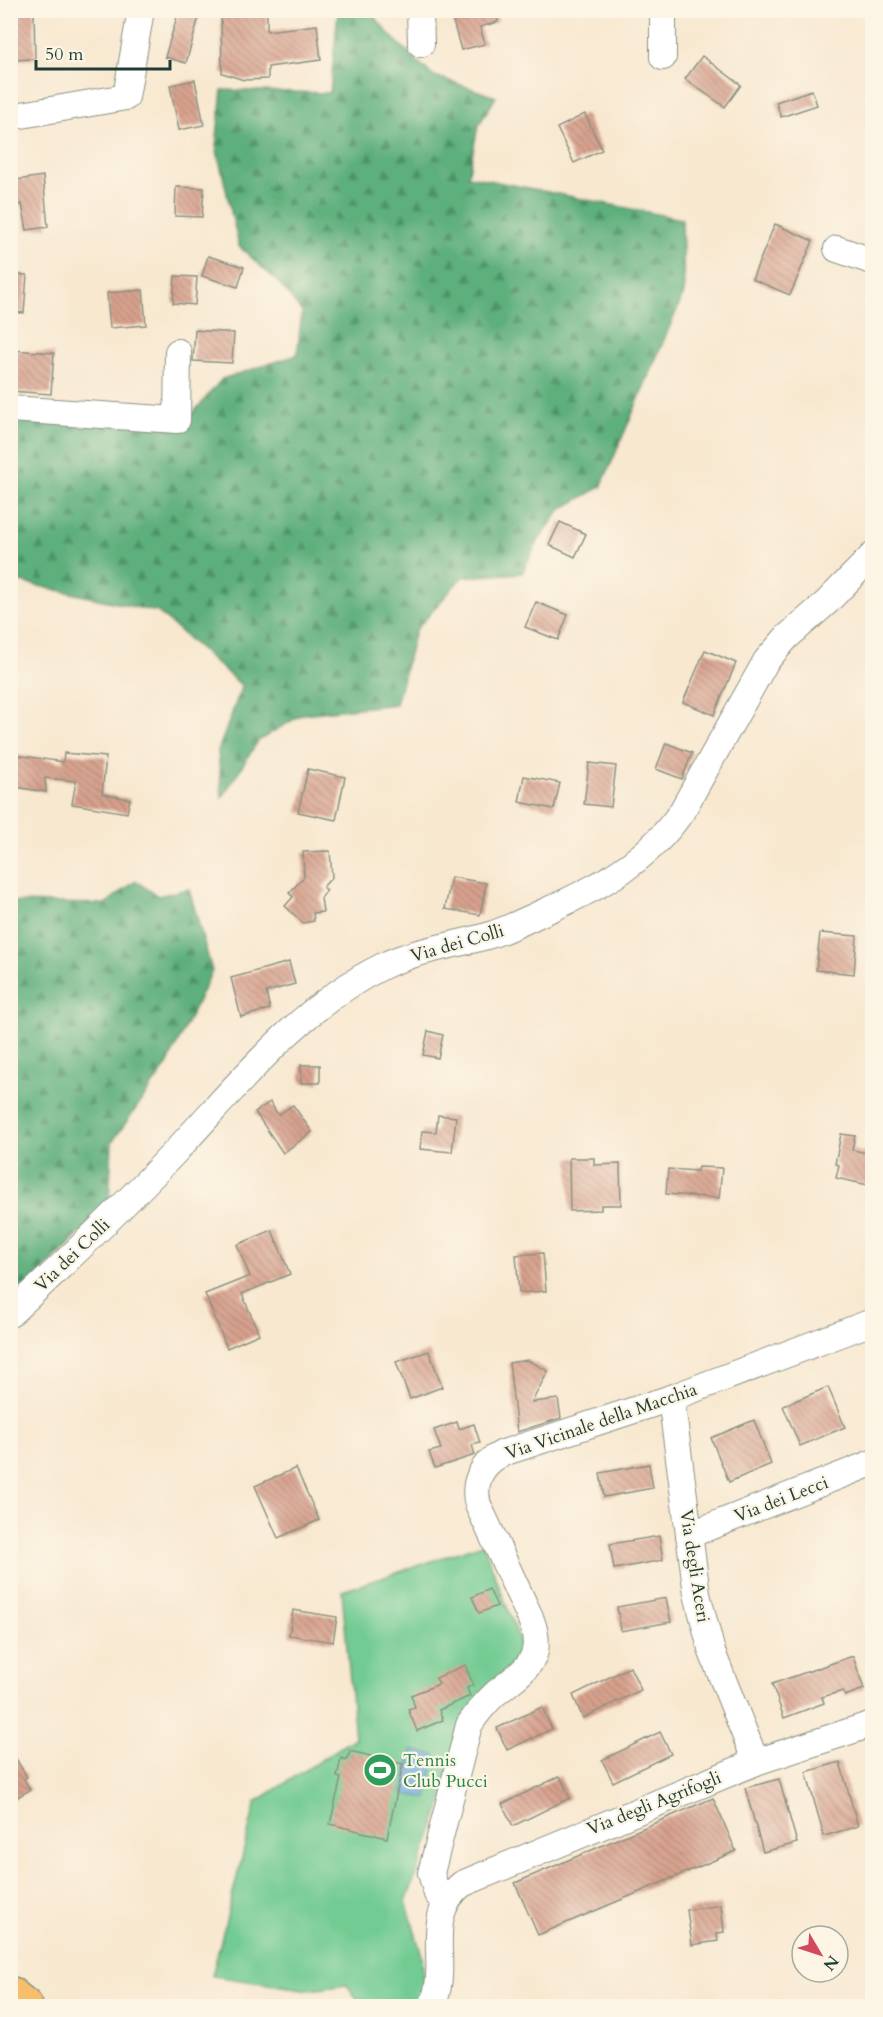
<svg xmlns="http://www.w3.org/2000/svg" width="883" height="2017" font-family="Cardo,serif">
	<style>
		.green { fill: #72cb92; stroke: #488463; stroke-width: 1.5 }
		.forest { fill: url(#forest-firs); stroke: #3e7658; stroke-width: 1.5 }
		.water { fill: #6babde; stroke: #457489; stroke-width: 1.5 }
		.building { fill: url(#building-back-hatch) }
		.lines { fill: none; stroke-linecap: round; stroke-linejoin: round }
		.minor-casing { stroke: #8c9282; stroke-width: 28 }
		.major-casing { stroke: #8c9282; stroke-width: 36 }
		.minor { stroke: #fff; stroke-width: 26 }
		.major { stroke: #f7bf6c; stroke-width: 33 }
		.labels { text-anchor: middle; stroke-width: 4.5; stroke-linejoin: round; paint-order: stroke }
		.street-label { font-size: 18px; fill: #1f3d34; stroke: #fcf5e5 }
		.leisure-label { font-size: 18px; fill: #27864d; stroke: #fcf5e5; text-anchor: start }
	</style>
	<defs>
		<pattern id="forest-firs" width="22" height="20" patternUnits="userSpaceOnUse" patternTransform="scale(1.5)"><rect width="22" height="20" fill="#5daf7c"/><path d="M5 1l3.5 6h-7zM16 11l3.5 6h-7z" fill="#4c9066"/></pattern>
		<pattern id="building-back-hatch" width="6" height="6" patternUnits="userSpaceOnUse" patternTransform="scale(1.5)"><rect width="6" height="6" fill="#d8a28e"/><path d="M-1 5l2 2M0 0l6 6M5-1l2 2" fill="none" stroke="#af8575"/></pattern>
	</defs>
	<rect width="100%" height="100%" fill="#fcf5e5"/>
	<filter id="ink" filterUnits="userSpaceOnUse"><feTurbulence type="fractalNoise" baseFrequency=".0167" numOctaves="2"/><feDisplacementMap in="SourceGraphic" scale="12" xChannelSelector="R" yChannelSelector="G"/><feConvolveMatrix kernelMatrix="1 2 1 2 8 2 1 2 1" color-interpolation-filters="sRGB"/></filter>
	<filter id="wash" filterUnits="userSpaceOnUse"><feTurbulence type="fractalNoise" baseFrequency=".008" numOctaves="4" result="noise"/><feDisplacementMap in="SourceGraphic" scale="24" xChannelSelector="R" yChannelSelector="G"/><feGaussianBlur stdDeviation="1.35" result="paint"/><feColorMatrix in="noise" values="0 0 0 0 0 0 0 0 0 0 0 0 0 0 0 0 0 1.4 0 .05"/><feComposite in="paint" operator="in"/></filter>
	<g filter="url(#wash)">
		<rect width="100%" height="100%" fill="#f8e8d0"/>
		<path class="green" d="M483,1544L525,1654L481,1696L406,1902L422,1956L425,2004L362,2006L347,1985L310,1990L212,1976L256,1802L355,1738L342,1591Z"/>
		<g class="forest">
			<path d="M338,11H370L390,35L432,75L496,97L478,126L468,176L682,219L684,293L601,487L561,509L538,541L522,573L462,577L415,631L396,704L302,714L258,741L222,798L218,751L242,686L158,612L11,580V416L188,419L222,379L297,355L302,312L279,283L239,246L216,146L222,90L330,93Z"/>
			<path d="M136,881L158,896L189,889L212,971L167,1065L112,1142L109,1204L11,1303V902L105,904Z"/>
		</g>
		<path class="water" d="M412,1750L435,1755L427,1798L403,1794Z"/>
		<g id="blocks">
			<g class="building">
				<path d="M10,10H34L35,59L10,60Z"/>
				<path d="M179,10H201L186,63L165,57Z"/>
				<path d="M450,10H495L498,22L480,27L485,44L461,50Z"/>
				<path d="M267,12V31L317,25L321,60L268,67V79L244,80L222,73L221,13Z"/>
				<path d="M702,56L741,85L725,107L685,79Z"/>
				<path d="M195,80L204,125L179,130L170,85Z"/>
				<path d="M812,90L817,105L781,117L776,102Z"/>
				<path d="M585,114L602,150L574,163L557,128Z"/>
				<path d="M43,176L48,227L27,230L22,204L10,206V181Z"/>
				<path d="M176,187L204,188L202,217L175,216Z"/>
				<path d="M775,224L813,241L790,295L752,279Z"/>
				<path d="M208,256L244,267L238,287L202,276Z"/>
				<path d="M10,274L27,275L24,313L10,312Z"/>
				<path d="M175,276L197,277L195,305L173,303Z"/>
				<path d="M143,290L146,325L110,328L107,293Z"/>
				<path d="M195,330L234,333L232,363L193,361Z"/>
				<path d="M10,350L54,353L51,394L10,391Z"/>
				<path d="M560,522L586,534L575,557L549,545Z"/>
				<path d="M536,602L568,615L558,640L525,627Z"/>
				<path d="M705,650L736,663L714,715L683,702Z"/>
				<path d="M666,743L692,753L682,779L656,769Z"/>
				<path d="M64,753L106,757L102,794L130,799L127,813L72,804L76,781L45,778L46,792L10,786V754L63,762Z"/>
				<path d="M589,763L616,766L611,807L584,804Z"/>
				<path d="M308,769L345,777L336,820L298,812Z"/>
				<path d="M524,776L560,783L554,809L519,802Z"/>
				<path d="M330,851L332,877L323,887L327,890L321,898L323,912L313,913L314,921L303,923L285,906L293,897L289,893L304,877L303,852Z"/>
				<path d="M451,877L486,883L480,915L445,909Z"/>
				<path d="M820,933L857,936L854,974L816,970Z"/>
				<path d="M289,962L295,984L266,992L270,1009L241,1017L231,978Z"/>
				<path d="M428,1031L443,1035L438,1058L423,1055Z"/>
				<rect x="301" y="1065" width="19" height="18"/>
				<path d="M270,1102L278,1115L293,1105L312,1132L283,1153L255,1112Z"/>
				<path d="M438,1115L456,1117L452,1152L420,1149L422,1131L436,1132Z"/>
				<path d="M841,1134L855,1136L852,1150L873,1154V1186L836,1178L839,1165L835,1164Z"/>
				<path d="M569,1158H594V1165L620,1164L621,1205H601V1210L570,1211Z"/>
				<path d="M698,1167L722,1168L719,1198L666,1194L668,1169L697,1171Z"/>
				<path d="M272,1230L290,1274L242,1294L259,1334L227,1348L205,1294L250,1276L237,1245Z"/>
				<path d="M543,1253L546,1291L519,1293L516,1255Z"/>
				<path d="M429,1351L442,1387L410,1399L396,1362Z"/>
				<path d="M528,1360L548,1371L532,1402L558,1399L561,1418L517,1432L509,1363Z"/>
				<path d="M828,1387L845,1427L800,1446L783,1406Z"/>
				<path d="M754,1420L771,1464L729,1482L711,1438Z"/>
				<path d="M457,1422L459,1429L474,1424L480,1443L472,1445L475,1455L435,1468L429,1452L441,1449L434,1430Z"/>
				<path d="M649,1464L653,1488L604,1497L600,1473Z"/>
				<path d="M296,1468L319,1520L278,1538L255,1486Z"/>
				<path d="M659,1536L663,1560L614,1569L610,1544Z"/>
				<path d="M489,1589L497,1606L479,1613L472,1597Z"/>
				<path d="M666,1598L671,1622L621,1631L617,1607Z"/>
				<path d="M293,1610L337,1617L333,1642L289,1635Z"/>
				<path d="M853,1656L864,1689L845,1696L843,1691L822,1697L824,1703L784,1718L772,1684Z"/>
				<path d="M465,1665L473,1685L467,1688L470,1696L439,1710L443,1720L417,1731L408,1709L415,1707L411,1695L439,1684L436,1678Z"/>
				<path d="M630,1667L641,1690L583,1718L573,1695Z"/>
				<path d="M542,1707L552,1729L507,1750L497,1728Z"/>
				<path d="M660,1732L671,1754L613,1782L602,1760Z"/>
				<path d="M10,1749L27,1777L24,1779L30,1790L10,1801Z"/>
				<path d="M350,1751L403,1764L387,1838L330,1824L341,1778L337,1777L341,1758L347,1760Z"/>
				<path d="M840,1762L858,1826L824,1836L806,1772Z"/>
				<path d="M560,1776L570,1798L513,1826L502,1804Z"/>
				<path d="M779,1779L797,1843L763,1852L745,1788Z"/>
				<path d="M713,1798L736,1851L538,1935L515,1883Z"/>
				<path d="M721,1905L724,1932L717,1933L718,1941L692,1945L687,1910Z"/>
			</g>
		</g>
	</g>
	<g filter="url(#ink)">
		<use href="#blocks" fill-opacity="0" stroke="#8c9282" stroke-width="1.5"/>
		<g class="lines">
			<g class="minor-casing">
				<g id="minor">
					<path d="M420,10L421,44"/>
					<path d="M663,57V10"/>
					<path d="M10,117L126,97L141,10"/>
					<path d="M837,249L872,261"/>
					<path d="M10,409L177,420L178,352"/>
					<path d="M10,1314C67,1261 122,1208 175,1152C238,1085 299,1007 383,966C416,950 452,946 487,936C507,930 526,920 546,911C600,887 648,861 682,811L766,661L787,637L826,603L872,556"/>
					<path d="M671,1398L697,1594L712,1652L756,1762"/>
					<path d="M689,1535L872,1463"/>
					<path d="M445,1901L437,1894L431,1873L469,1725C477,1713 485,1703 496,1693C525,1669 547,1660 530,1617L478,1505C472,1482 482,1463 503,1453L671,1398L872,1322"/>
					<path d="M432,2006C452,1963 420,1918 462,1884L756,1762L872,1724"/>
				</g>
			</g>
			<g class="major-casing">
				<path id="major" d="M10,1993L26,2006"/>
			</g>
			<use href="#minor" class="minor"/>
			<use href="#major" class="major"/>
		</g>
	</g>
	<defs>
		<g id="stadium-disc" transform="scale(1.725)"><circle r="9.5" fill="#2e9e5b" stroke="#fcf5e5"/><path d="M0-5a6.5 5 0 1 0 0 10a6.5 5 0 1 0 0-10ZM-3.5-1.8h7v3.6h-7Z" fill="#fff"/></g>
	</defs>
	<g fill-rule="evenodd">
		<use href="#stadium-disc" x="380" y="1770"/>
	</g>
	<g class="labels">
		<g class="street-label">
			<text transform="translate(457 943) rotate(-16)" y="6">Via dei Colli</text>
			<text transform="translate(72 1255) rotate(-44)" y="6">Via dei Colli</text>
			<text transform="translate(601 1421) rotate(-19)" y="6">Via Vicinale della Macchia</text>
			<text transform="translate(781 1499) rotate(-21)" y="6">Via dei Lecci</text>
			<text transform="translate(695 1566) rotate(81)" y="6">Via degli Aceri</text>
			<text transform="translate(654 1803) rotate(-22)" y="6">Via degli Agrifogli</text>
		</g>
		<g class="leisure-label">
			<text x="403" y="1766">Tennis<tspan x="403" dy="21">Club Pucci</tspan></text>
		</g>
	</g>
	<rect width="883" height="2017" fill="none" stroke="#fcf5e5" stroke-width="36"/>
	<g transform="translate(820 1954) rotate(129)"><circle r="28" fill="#fcf5e5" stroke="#a4ab9e" stroke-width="1.5"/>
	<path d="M0-4.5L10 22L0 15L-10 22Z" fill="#d1495b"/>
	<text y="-9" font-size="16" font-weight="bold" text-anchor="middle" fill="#1f3d34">N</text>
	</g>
	<path d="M36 60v9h134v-9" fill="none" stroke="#1f3d34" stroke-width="3"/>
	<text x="45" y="60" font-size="18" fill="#1f3d34" stroke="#fcf5e5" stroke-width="4.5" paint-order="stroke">50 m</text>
</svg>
